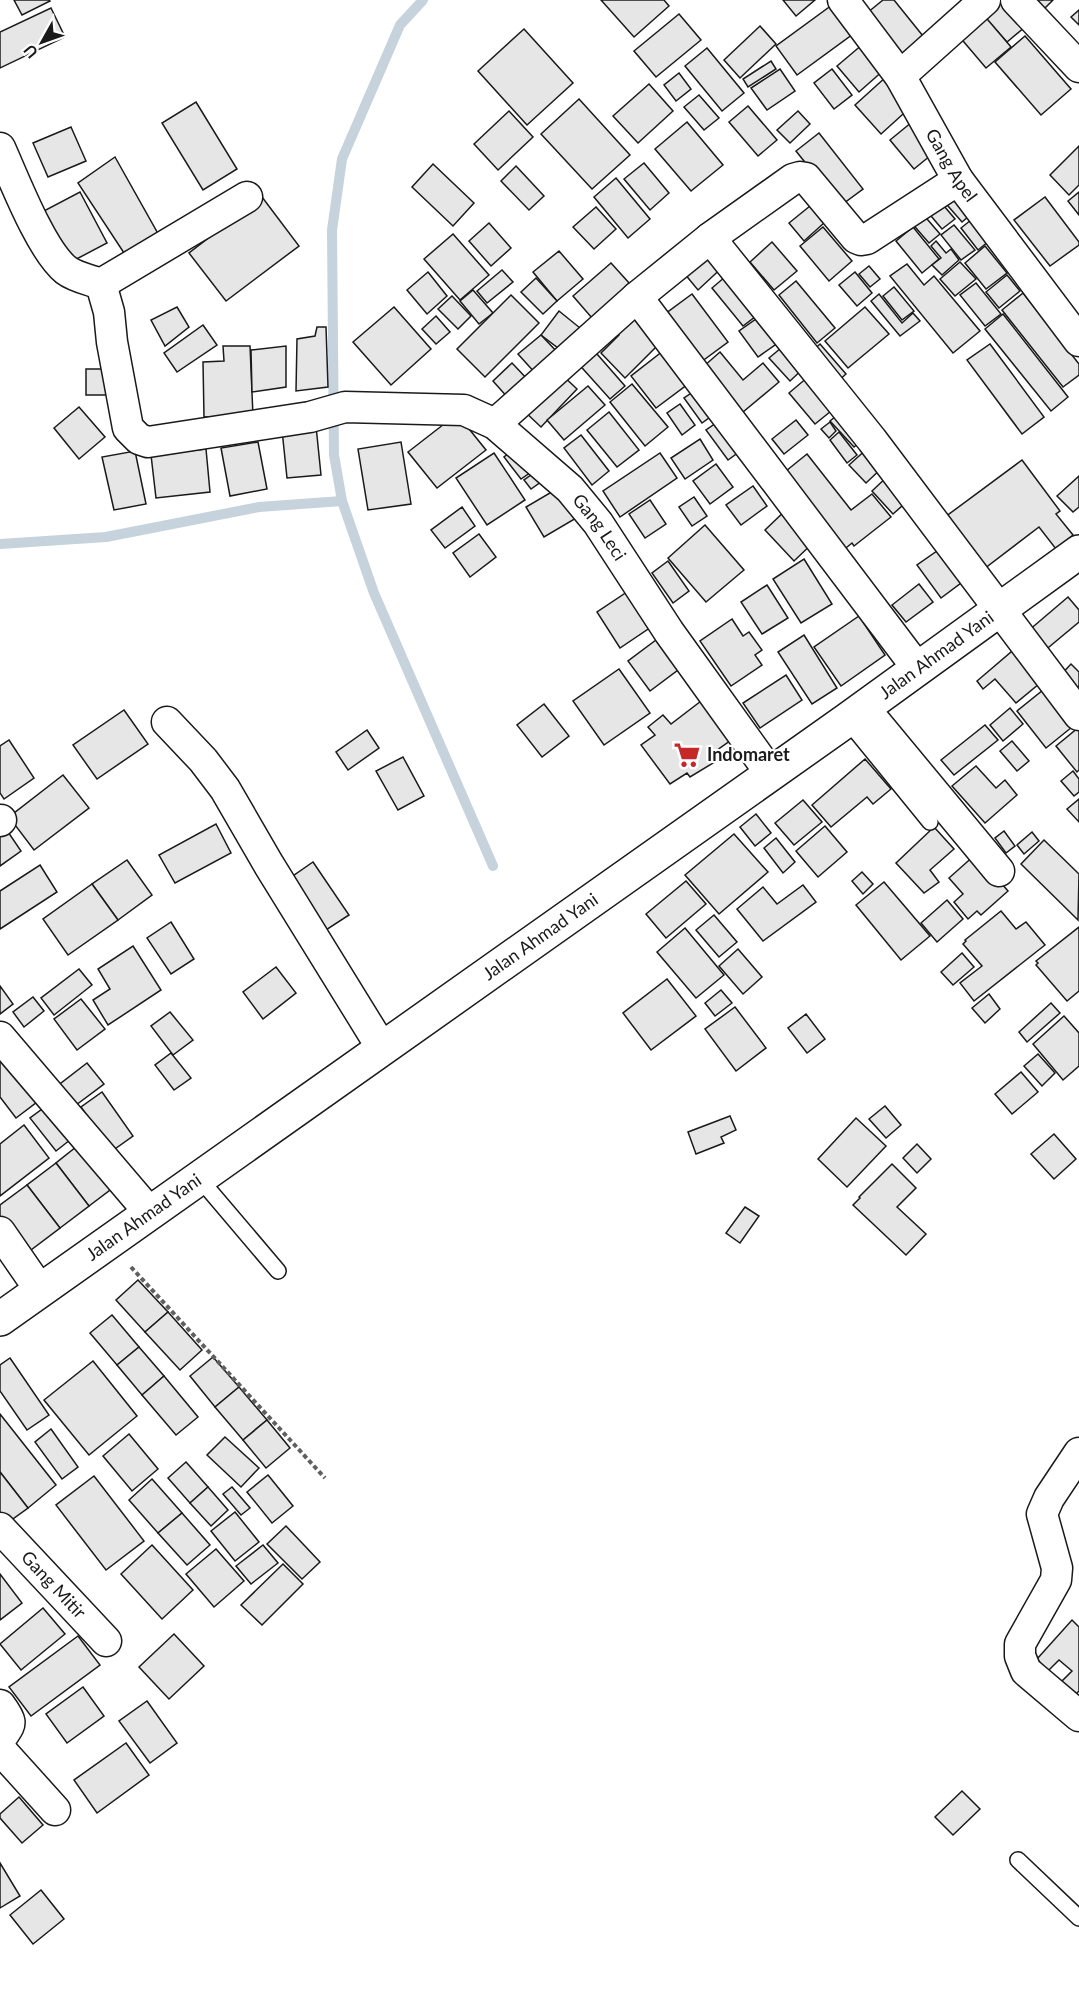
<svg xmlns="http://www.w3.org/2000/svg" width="1079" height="2010" font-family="Lato,sans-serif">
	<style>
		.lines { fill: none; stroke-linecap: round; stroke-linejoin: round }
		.stream { stroke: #c6d2dc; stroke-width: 10 }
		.building { fill: #e6e6e6; stroke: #1a1a1a; stroke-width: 1.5 }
		.lane-casing { stroke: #1a1a1a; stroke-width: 18 }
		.street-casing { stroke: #1a1a1a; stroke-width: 33 }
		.secondary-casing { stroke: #1a1a1a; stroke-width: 36 }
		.path { stroke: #5f5f5f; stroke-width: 4; stroke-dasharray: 4.5 3; stroke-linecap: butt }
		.lane { stroke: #fff; stroke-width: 15 }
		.street { stroke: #fff; stroke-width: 30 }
		.secondary { stroke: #fff; stroke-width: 33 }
		.labels { text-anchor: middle; stroke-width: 4.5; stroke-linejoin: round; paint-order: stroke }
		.street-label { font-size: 18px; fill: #1a1a1a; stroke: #fff }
		.poi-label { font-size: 18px; font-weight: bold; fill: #1a1a1a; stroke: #fff; text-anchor: start }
	</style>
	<rect width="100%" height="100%" fill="#fff"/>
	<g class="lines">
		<g class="stream">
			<path d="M423,0L400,25L342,159L332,230L334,455L342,501L374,593L493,866"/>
			<path d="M0,544L106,537L259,507L342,501"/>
		</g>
	</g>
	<g class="building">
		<path d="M14,0H49L50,1L22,15Z"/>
		<path d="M601,0H664L669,6L634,37Z"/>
		<path d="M783,0H815L796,16Z"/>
		<path d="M883,0H894L927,41L905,60L867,13Z"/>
		<path d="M1000,0L1025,27L1007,42L983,15Z"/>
		<path d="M1019,0H1053L1036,17Z"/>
		<path d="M832,5L853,34L797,75L776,46Z"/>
		<path d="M51,8L65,37L0,68V32Z"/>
		<path d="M1079,10V25L1071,17Z"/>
		<path d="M982,13L1011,47L986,68L958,35Z"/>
		<path d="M679,14L701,40L656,77L634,51Z"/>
		<path d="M760,26L776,44L740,78L724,60Z"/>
		<path d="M524,29L573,83L527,125L478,71Z"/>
		<path d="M1025,36L1071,89L1041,115L995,62Z"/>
		<path d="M863,44L885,69L859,92L837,66Z"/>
		<path d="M707,48L744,93L722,111L685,66Z"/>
		<path d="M771,61L776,69L748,87L743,79Z"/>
		<path d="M780,69L795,91L767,110L751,88Z"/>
		<path d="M832,69L852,95L834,109L814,83Z"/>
		<path d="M679,73L691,89L676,101L664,85Z"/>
		<path d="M887,76L913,105L881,134L855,105Z"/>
		<path d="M649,84L673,111L638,143L613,116Z"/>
		<path d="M699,95L719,118L704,130L684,107Z"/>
		<path d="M579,99L630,155L592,189L541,134Z"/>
		<path d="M196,102L237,169L203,190L162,123Z"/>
		<path d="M748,106L777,140L758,156L729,122Z"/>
		<path d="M509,111L533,137L498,170L474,144Z"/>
		<path d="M798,111L810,124L790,143L777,130Z"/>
		<path d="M687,122L723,165L691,191L655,149Z"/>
		<path d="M912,122L936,151L914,169L890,140Z"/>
		<path d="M71,127L86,161L48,177L33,143Z"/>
		<path d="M819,133L863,189L840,206L796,151Z"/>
		<path d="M1079,146V185L1069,195L1050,175Z"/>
		<path d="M115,157L161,239L126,256L78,183Z"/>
		<path d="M644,163L669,193L650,210L624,179Z"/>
		<path d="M433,164L474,203L453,226L412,187Z"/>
		<path d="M516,166L544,196L529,210L501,181Z"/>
		<path d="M616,178L650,219L628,238L594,197Z"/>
		<path d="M954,187L975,211L962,222L941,198Z"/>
		<path d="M80,192L107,243L67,264L40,213Z"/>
		<path d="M1079,192V215L1068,201Z"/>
		<path d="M262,197L299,246L226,301L189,253Z"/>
		<path d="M1045,197L1079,242V245L1050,266L1014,220Z"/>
		<path d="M939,200L955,219L942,229L926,210Z"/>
		<path d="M810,206L824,223L804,241L789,223Z"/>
		<path d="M596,207L616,229L594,249L573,227Z"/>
		<path d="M921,212L940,234L929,243L910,221Z"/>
		<path d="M976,216L994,237L978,250L961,228Z"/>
		<path d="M489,223L511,248L491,266L469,241Z"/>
		<path d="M954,225L975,250L961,260L941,235Z"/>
		<path d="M823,227L852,261L829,281L800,246Z"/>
		<path d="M913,227L939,259L922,273L896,241Z"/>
		<path d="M453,234L489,275L460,300L424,259Z"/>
		<path d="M936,241L946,253L951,249L959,260L942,275L932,265L941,258L931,246Z"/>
		<path d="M772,242L797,271L774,290L750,262Z"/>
		<path d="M985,246L1007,273L986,289L965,263Z"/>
		<path d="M713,247L727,263L698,290L684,273Z"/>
		<path d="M559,251L583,279L557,301L533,272Z"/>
		<path d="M960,262L976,279L955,296L940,279Z"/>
		<path d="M611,263L630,284L592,318L573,296Z"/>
		<path d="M907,264L924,285L934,276L980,331L953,353L890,276Z"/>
		<path d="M869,266L880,279L870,287L859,274Z"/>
		<path d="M502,270L513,282L487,303L477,291Z"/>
		<path d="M732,271L764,310L743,326L712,288Z"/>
		<path d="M428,272L447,296L427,314L407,290Z"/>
		<path d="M855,272L872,293L857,306L839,285Z"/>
		<path d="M1007,275L1020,291L999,308L986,292Z"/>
		<path d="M536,278L557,301L543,314L521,292Z"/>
		<path d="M796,281L835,328L817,343L779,295Z"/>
		<path d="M976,283L1001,314L985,326L960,295Z"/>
		<path d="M894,287L914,311L902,320L883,296Z"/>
		<path d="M473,290L493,313L479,324L460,301Z"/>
		<path d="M1023,293L1079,364V375L1063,387L1002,310Z"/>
		<path d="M692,294L728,342L701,362L665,314Z"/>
		<path d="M879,294L902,323L913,313L920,321L900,336L871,301Z"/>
		<path d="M511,295L539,323L485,377L457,349Z"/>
		<path d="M452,296L471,316L458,329L438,309Z"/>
		<path d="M177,307L189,327L165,346L151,320Z"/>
		<path d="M394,307L431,349L391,385L353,342Z"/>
		<path d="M865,307L889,334L848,368L825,341Z"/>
		<path d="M633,310L664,339L625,378L601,353L619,335L612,328Z"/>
		<path d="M559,311L580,328L562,351L541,335Z"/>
		<path d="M766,312L785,338L758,357L739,331Z"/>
		<path d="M1003,314L1068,397L1051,411L985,329Z"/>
		<path d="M436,316L450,332L436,344L422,329Z"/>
		<path d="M203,325L217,345L177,372L164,353Z"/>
		<path d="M317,327H326L328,387L296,391L297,339L315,336Z"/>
		<path d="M541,335L559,354L536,374L518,354Z"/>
		<path d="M787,343L807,365L790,381L769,358Z"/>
		<path d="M820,344L846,374L836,383L810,353Z"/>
		<path d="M990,344L1044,417L1022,434L967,360Z"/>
		<path d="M223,346H250L253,416L204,417L203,362L224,361Z"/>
		<path d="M286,346V387L252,392L251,350Z"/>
		<path d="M590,346L625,386L610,399L575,360Z"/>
		<path d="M663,351L688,384L656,408L631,376Z"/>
		<path d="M720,352L743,380L763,363L779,382L743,412L704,366Z"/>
		<path d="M512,363L529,381L509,399L493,381Z"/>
		<path d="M86,369H111L112,395H86Z"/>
		<path d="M815,371L841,403L815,424L789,393Z"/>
		<path d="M560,373L577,389L541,427L522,409Z"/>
		<path d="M632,384L668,427L645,446L610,402Z"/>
		<path d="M588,386L605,405L564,440L547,420Z"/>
		<path d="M699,388L717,412L702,423L684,398Z"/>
		<path d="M680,404L695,425L682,435L667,413Z"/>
		<path d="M79,407L105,437L79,459L54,428Z"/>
		<path d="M843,410L866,437L854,447L830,421Z"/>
		<path d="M609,412L639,450L617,467L587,430Z"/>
		<path d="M457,414L486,450L437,488L408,452Z"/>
		<path d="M722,419L743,449L728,460L706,430Z"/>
		<path d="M796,420L808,435L784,454L772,439Z"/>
		<path d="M830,422L836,431L829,438L821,429Z"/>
		<path d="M316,426L321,475L287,478L282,430Z"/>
		<path d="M839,432L857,455L847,463L830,440Z"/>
		<path d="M581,435L609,471L592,485L564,448Z"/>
		<path d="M700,439L713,460L685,479L671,458Z"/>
		<path d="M258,442L267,489L230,496L221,448Z"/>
		<path d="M401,442L411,504L368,510L358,449Z"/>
		<path d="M517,447L534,470L521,479L504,457Z"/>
		<path d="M869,447L885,465L866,483L849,465Z"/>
		<path d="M206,449L210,492L156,498L151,455Z"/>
		<path d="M135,451L146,504L114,510L102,457Z"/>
		<path d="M494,453L525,500L487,525L456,478Z"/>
		<path d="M660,453L677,478L620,517L603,491Z"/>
		<path d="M807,454L851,510L872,494L891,517L854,546L852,543L841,552L781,475Z"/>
		<path d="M1022,460L1060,511L1056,514L1073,535L1056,549L1039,527L980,572L941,520Z"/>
		<path d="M716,464L733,487L710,504L693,481Z"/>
		<path d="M538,470L545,479L531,489L524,480Z"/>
		<path d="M890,474L911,498L893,514L872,491Z"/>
		<path d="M1079,476V507L1073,512L1057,496Z"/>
		<path d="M753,486L767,506L741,525L726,505Z"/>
		<path d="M560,487L578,517L544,537L526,507Z"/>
		<path d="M694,497L707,516L692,526L679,507Z"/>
		<path d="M650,500L666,524L645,538L629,514Z"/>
		<path d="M462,507L475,526L445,548L431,530Z"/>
		<path d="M787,509L816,540L794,561L765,530Z"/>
		<path d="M705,525L744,570L706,602L668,558Z"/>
		<path d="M479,534L496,557L470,577L453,553Z"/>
		<path d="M937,551L961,583L941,598L917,565Z"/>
		<path d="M804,559L832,604L801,623L773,579Z"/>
		<path d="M668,561L689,591L673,603L652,573Z"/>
		<path d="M919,584L933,602L906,622L892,605Z"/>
		<path d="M767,585L788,618L762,634L741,602Z"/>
		<path d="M633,588L657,623L620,648L597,612Z"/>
		<path d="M1068,597L1079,610V622L1037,657L1021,637Z"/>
		<path d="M859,616L885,655L841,686L814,647Z"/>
		<path d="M732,619L743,636L749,632L762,650L755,655L762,665L731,686L700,641Z"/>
		<path d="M804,635L837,688L812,704L778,652Z"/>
		<path d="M660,637L682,667L650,691L628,661Z"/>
		<path d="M1018,646L1045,679L1016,703L995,679L983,689L977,681Z"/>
		<path d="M1071,664L1079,672V686L1072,693L1057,679Z"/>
		<path d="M619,669L650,713L604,745L573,701Z"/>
		<path d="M786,675L802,700L760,728L743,703Z"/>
		<path d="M1048,686L1077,723L1046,748L1017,711Z"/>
		<path d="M705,698L734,738L713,753L718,760L690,777L687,773L670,784L641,745L655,735L648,727L663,715L671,724Z"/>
		<path d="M544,704L569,736L542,757L517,725Z"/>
		<path d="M1010,708L1023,724L1003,741L990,725Z"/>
		<path d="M124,710L148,744L97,779L73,745Z"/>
		<path d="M985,725L998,740L954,775L941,760Z"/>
		<path d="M1079,727V770L1077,772L1056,746Z"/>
		<path d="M367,730L379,748L348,770L336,752Z"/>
		<path d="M9,740L34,778L4,799L0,793V746Z"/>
		<path d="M1012,741L1029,761L1017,771L1000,751Z"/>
		<path d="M403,757L424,796L398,810L376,771Z"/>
		<path d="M865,759L891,789L873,804L867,797L831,827L812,805Z"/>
		<path d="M976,766L996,788L1005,780L1017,795L985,823L952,786Z"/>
		<path d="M1073,771L1079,779V792L1074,796L1061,781Z"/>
		<path d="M63,775L89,808L34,850L9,817Z"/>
		<path d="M1079,799V822L1067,809Z"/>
		<path d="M803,800L822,822L794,845L775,823Z"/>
		<path d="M756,814L771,833L755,846L740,827Z"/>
		<path d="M216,824L231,853L175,883L159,855Z"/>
		<path d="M4,826L21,851L0,866V829Z"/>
		<path d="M825,826L847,852L818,877L796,851Z"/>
		<path d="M934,827L954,849L930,870L939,882L924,893L896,863Z"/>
		<path d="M1004,831L1015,846L1006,853L995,838Z"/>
		<path d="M1032,832L1039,841L1024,854L1017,845Z"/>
		<path d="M734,834L768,872L719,914L685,875Z"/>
		<path d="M776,838L795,862L783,873L764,848Z"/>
		<path d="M1044,840L1079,874L1078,920L1021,864Z"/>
		<path d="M976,854L1008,891L981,915L977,911L968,919L954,902L963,894L949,878Z"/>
		<path d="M127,860L152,895L118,920L92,884Z"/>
		<path d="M313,862L349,915L326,930L290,878Z"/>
		<path d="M40,865L57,892L0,929V891Z"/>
		<path d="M862,872L873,884L863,894L852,881Z"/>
		<path d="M686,881L706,904L666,938L646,914Z"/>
		<path d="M884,882L930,936L901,960L856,905Z"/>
		<path d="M92,884L118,920L68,955L43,919Z"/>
		<path d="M803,885L816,902L763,941L737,909L763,887L777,904Z"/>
		<path d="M947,900L963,919L937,942L921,923Z"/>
		<path d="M1001,911L1016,929L1026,922L1045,945L974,1001L960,983L982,966L963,944L966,941L965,940Z"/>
		<path d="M714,915L737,942L719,957L696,930Z"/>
		<path d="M171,922L194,959L171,974L147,938Z"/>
		<path d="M1079,927V991L1067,1001L1036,965L1038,963L1036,961Z"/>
		<path d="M685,928L724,975L696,998L657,952Z"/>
		<path d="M133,946L161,990L108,1025L93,1000L110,989L98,969Z"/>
		<path d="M738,949L762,977L743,994L719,966Z"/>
		<path d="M962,953L974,967L953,985L941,972Z"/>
		<path d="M276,967L296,993L263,1019L243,992Z"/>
		<path d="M79,969L92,985L54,1015L41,998Z"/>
		<path d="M667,979L696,1016L651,1050L623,1013Z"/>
		<path d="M0,986L13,1004L0,1014Z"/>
		<path d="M721,990L732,1003L715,1016L705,1003Z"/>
		<path d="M989,994L1000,1009L985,1023L972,1008Z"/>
		<path d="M33,997L44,1011L24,1027L13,1012Z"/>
		<path d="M81,999L105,1029L77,1050L54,1019Z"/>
		<path d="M1051,1003L1060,1013L1027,1042L1019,1032Z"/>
		<path d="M735,1007L766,1048L736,1071L705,1029Z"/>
		<path d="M170,1012L193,1040L173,1055L151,1026Z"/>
		<path d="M806,1014L825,1039L807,1053L788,1028Z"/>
		<path d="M1064,1016L1079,1033V1066L1063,1080L1033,1044Z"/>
		<path d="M0,1053L37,1102L16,1118L0,1097Z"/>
		<path d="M171,1053L191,1078L174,1090L155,1065Z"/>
		<path d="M1038,1054L1055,1073L1042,1086L1024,1066Z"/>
		<path d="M87,1063L104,1084L72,1108L56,1087Z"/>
		<path d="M1021,1072L1038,1092L1012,1114L995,1094Z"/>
		<path d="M102,1092L133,1136L112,1151L81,1107Z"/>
		<path d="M49,1104L75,1136L56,1151L30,1118Z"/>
		<path d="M885,1106L901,1125L886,1138L869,1119Z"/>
		<path d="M730,1116L736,1130L721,1137L724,1143L696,1154L688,1132Z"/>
		<path d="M856,1118L886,1146L847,1187L818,1159Z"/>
		<path d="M24,1125L49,1158L0,1196V1144Z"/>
		<path d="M1054,1134L1076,1159L1054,1179L1031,1154Z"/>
		<path d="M81,1143L114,1187L89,1206L56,1163Z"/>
		<path d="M917,1144L931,1159L917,1173L903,1158Z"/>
		<path d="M56,1163L89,1206L60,1228L27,1185Z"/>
		<path d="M892,1164L916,1188L897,1207L926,1234L906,1255L853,1205L860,1198L859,1197Z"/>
		<path d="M27,1185L60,1228L23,1256L0,1226V1205Z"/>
		<path d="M745,1207L759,1216L740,1243L726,1233Z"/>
		<path d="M138,1280L168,1312L145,1332L116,1300Z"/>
		<path d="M168,1312L202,1350L180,1370L145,1332Z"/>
		<path d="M112,1315L139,1347L117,1365L90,1333Z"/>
		<path d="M139,1347L164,1376L142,1395L117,1365Z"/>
		<path d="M213,1357L239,1387L215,1407L190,1376Z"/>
		<path d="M10,1358L49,1415L27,1430L0,1391V1365Z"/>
		<path d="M93,1361L137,1416L89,1455L44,1400Z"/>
		<path d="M164,1376L198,1417L176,1435L142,1395Z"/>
		<path d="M239,1387L267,1420L243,1440L215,1407Z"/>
		<path d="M0,1414L56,1485L28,1508L0,1472Z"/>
		<path d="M267,1420L290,1448L266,1468L243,1440Z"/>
		<path d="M51,1429L78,1467L62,1479L35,1442Z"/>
		<path d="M129,1434L158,1469L132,1491L103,1456Z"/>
		<path d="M225,1437L259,1468L241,1487L207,1455Z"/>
		<path d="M186,1462L208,1487L190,1503L168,1478Z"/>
		<path d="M0,1472L28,1508L3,1526L0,1523Z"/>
		<path d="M268,1475L293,1506L272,1523L247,1492Z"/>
		<path d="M94,1476L144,1541L106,1570L56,1505Z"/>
		<path d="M152,1479L182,1513L158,1533L129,1500Z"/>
		<path d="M208,1487L228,1510L211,1526L190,1503Z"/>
		<path d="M232,1487L250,1508L241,1515L223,1494Z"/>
		<path d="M235,1512L259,1542L235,1561L211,1531Z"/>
		<path d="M182,1513L210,1545L187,1565L158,1533Z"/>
		<path d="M286,1526L320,1562L302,1579L267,1544Z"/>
		<path d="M152,1545L193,1590L162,1619L121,1574Z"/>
		<path d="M263,1545L278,1563L251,1584L236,1566Z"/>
		<path d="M216,1549L244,1581L214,1607L186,1574Z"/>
		<path d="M283,1564L303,1584L262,1625L241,1605Z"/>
		<path d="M0,1574L22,1603L0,1620Z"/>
		<path d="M43,1608L65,1634L21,1670L0,1644Z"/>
		<path d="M1072,1620L1079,1627V1691L1074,1696L1060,1683L1072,1671L1059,1660L1048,1671L1037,1659Z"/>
		<path d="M174,1634L204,1666L169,1699L139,1667Z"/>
		<path d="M78,1636L100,1665L31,1716L9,1687Z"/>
		<path d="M83,1687L104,1716L67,1743L46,1714Z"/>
		<path d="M147,1701L177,1743L150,1763L119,1721Z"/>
		<path d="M126,1743L149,1775L97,1813L74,1780Z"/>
		<path d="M962,1791L980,1809L953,1835L935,1817Z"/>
		<path d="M19,1797L43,1825L22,1843L0,1818V1814Z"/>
		<path d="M0,1863L20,1896L0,1908Z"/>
		<path d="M41,1890L64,1919L33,1944L10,1915Z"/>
	</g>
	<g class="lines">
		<g class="lane-casing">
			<g id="lane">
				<path d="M847,720L930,822"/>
				<path d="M199,1178L278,1271"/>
				<path d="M1018,1860L1079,1918"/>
			</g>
		</g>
		<g class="street-casing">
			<g id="street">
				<path id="s1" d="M843,0L900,76L958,180L1079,341"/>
				<path d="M1016,0L1079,67"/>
				<path d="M900,76L985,0"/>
				<path id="s2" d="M0,148C14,179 41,250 66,270C75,277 90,280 101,284L109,312L112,342L128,428L139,439L148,442L310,417L345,407L464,410L495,424L570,489L598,523L669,632L771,774"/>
				<path d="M710,238L793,179L800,177L806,178L856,238L861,240L867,239L958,180"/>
				<path d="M101,284L247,197"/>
				<path d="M637,297L918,669"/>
				<path d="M495,424L637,297L710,238L872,440L1079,715"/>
				<path d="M864,708L999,871"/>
				<path d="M167,722L203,760L225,789L269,865L382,1048"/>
				<path d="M0,821L1,820"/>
				<path d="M0,1037L150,1213"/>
				<path d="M0,1232L40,1290"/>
				<path d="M1079,1453L1049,1498L1042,1514L1057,1568L1056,1580L1020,1644V1656L1026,1671L1079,1716"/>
				<path id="s3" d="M0,1528L106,1641"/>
				<path d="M0,1705C15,1725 10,1723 0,1740"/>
				<path d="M0,1749L55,1810"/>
			</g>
		</g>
		<g class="secondary-casing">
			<g id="secondary">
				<path id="s4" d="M0,1319L847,720L1079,552"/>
			</g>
		</g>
		<path class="path" d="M131,1267L325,1478"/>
		<use href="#lane" class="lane"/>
		<use href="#street" class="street"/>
		<use href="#secondary" class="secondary"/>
	</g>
	<defs>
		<g id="supermarket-bare" transform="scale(2.07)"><path d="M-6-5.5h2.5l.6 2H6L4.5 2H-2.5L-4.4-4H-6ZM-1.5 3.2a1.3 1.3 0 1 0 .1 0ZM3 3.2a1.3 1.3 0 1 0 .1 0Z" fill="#c62828" stroke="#fff" stroke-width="2.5" paint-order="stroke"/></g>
	</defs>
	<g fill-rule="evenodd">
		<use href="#supermarket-bare" x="687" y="755"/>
	</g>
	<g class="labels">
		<g class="street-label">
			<text dy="6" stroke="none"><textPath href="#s1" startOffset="198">Gang Apel</textPath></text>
			<text dy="6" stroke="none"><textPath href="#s2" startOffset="850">Gang Leci</textPath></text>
			<text dy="6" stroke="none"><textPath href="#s4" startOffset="1148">Jalan Ahmad Yani</textPath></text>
			<text dy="6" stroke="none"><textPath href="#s4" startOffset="662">Jalan Ahmad Yani</textPath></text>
			<text dy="6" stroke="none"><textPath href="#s4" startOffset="176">Jalan Ahmad Yani</textPath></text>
			<text dy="6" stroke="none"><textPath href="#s3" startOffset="78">Gang Mitir</textPath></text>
		</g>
		<g class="poi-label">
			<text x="707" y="761">Indomaret</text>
		</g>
	</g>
	<g transform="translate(42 42) rotate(230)" stroke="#ffffff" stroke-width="4.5" paint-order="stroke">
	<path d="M0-4.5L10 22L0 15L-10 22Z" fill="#1a1a1a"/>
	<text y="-9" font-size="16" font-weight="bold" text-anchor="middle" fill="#1a1a1a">U</text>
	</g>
</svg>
